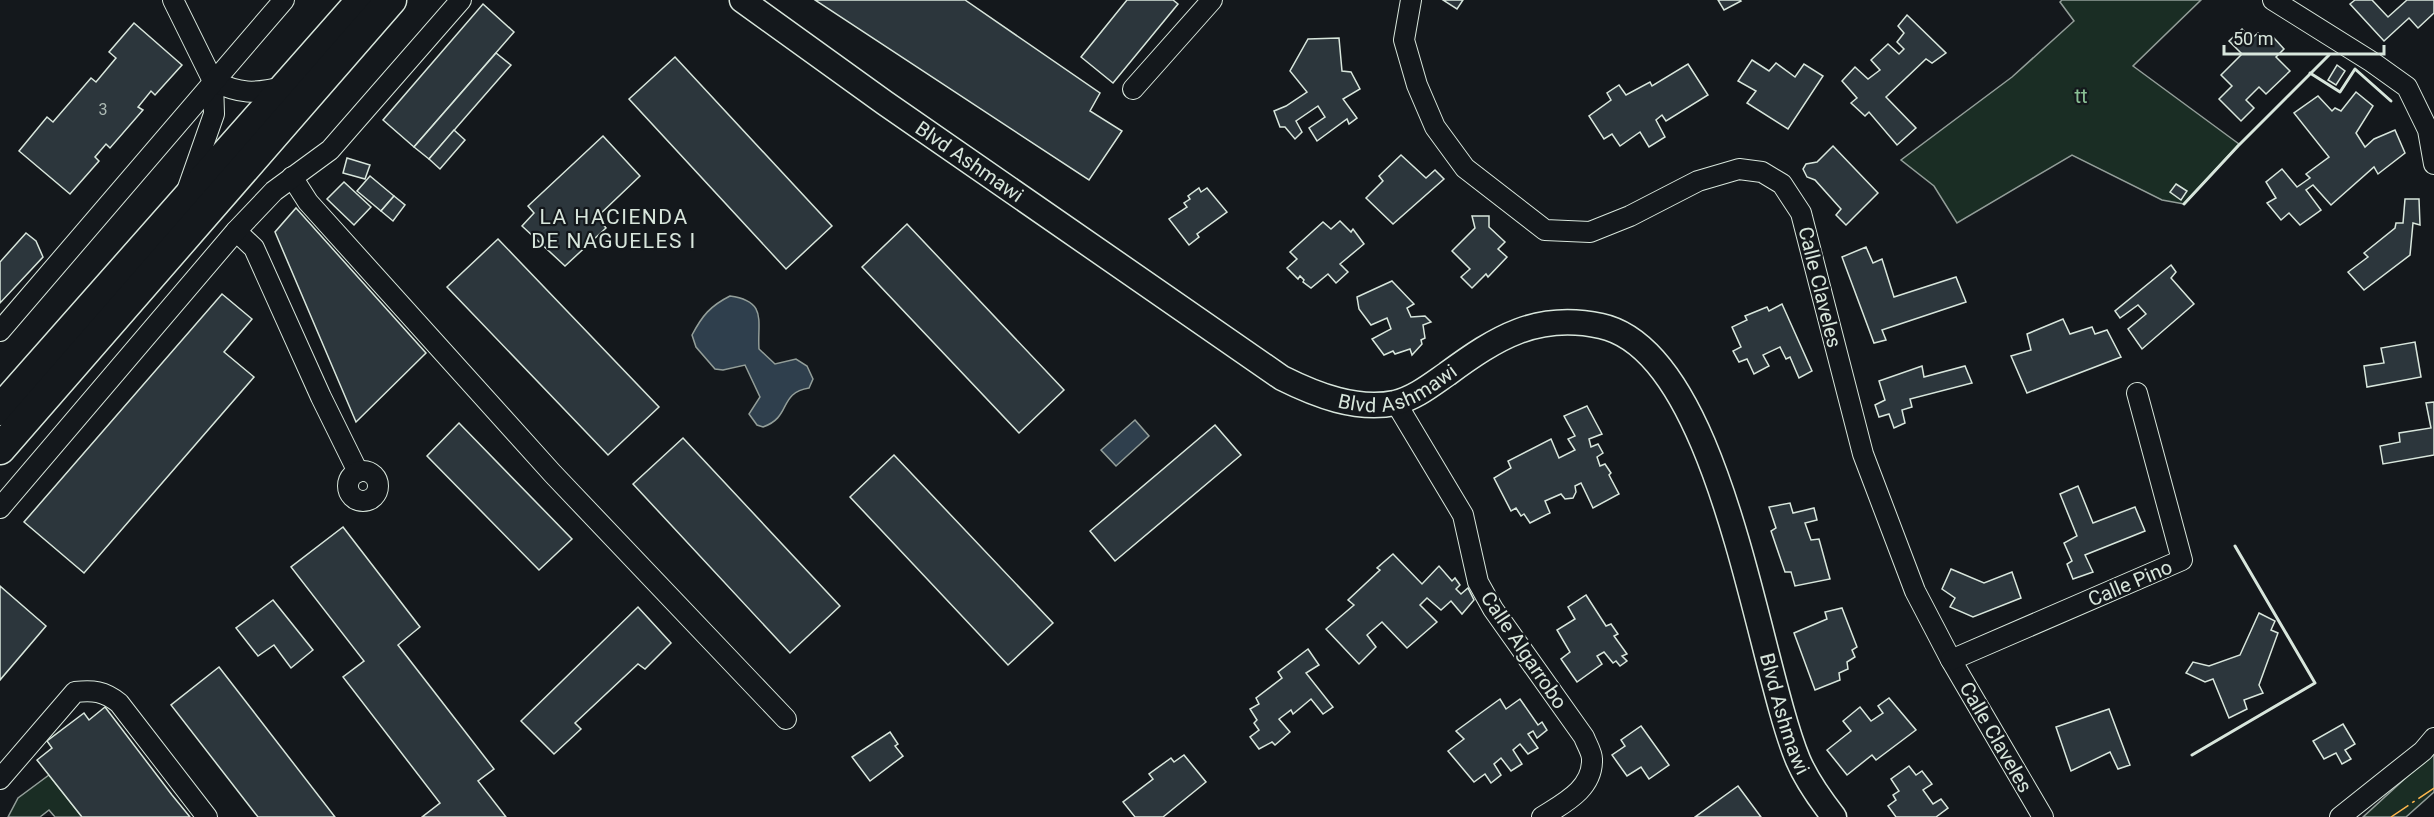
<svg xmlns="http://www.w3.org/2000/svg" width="2434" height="817" font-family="Roboto,sans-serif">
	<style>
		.green { fill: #1a2d24; stroke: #939e99; stroke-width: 1.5 }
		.water { fill: #2f3f4d; stroke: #939e99; stroke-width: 1.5 }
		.building { fill: #2c363c; stroke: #d8e6dc; stroke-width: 1.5 }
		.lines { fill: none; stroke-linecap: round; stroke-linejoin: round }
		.minor-casing { stroke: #d8e6dc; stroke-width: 22 }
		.tertiary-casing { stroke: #d8e6dc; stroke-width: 27 }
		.primary-casing { stroke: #d8e6dc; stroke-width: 33 }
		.minor { stroke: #14181c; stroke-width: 20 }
		.tertiary { stroke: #14181c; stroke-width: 24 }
		.primary { stroke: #14181c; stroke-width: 30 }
		.wall { stroke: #d8e6dc; stroke-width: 3 }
		.power { stroke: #ffb74d; stroke-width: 1.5; stroke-dasharray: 21 4.5 3 4.5; stroke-linecap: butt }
		.labels { text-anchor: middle; stroke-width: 4.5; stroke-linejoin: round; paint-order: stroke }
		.number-label { font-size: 16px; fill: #adbab4 }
		.park-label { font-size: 20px; fill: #8ac095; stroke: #14181c }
		.street-label { font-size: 20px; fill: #d8e6dc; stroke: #14181c }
		.neighbourhood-label { font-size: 21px; letter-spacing: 1.5px; fill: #d8e6dc; stroke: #14181c }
	</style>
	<rect width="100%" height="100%" fill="#14181c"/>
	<g class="green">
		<path d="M2062,0H2201L2133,66L2239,144L2184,204L2162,200L2072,155L1957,223L1934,186L1901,160L2012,77L2074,21L2060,2Z"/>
		<path d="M2434,752V792L2406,817H2363Z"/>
		<path d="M49,775L82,817H55L49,810L40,817H8L18,798Z"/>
	</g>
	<g class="water">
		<path d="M730,296C768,301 757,322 759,349L775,364L796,359L807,366L813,379L809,388C778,393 792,417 763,427L757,425L749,414L760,397L745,365L723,370L715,369L696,347L692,335C702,316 710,306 730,296Z"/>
		<path d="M1135,420L1149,436L1116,466L1101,450Z"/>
	</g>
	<g class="building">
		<path d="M815,0H965L1100,93L1090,111L1122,131L1089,180Z"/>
		<path d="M1127,0H1173L1178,4L1113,83L1081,57Z"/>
		<path d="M1443,0H1463L1457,9Z"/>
		<path d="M1718,0H1740L1741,1L1724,10Z"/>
		<path d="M2355,0H2372L2388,17L2407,0H2434V13L2418,28L2409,18L2384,41L2350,4Z"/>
		<path d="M483,4L514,32L414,147L383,120Z"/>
		<path d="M1907,15L1946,53L1932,63L1926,59L1886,97L1916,128L1897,145L1869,112L1865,116L1851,103L1857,98L1842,81L1855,67L1868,79L1880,70L1871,60L1888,44L1899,54L1904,49L1897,42L1904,33L1898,26Z"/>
		<path d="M134,23L182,65L155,95L151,91L138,107L143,110L110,148L106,144L95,157L99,161L70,194L19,151L47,117L53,122L91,78L96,82L116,58L109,52Z"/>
		<path d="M2242,29L2251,39L2258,33L2268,43L2274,38L2284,49L2276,57L2290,71L2266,94L2259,87L2246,100L2254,108L2241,121L2219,99L2232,86L2221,75L2242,54L2229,41Z"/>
		<path d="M1339,38L1342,71L1351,72L1360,89L1343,99L1357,118L1349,124L1347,119L1317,141L1309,128L1325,117L1318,106L1296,121L1302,132L1295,139L1285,127H1280L1274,111L1286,106L1307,92L1290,71L1308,39Z"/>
		<path d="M496,53L511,65L429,159L414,147Z"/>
		<path d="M675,57L832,226L786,269L629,99Z"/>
		<path d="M1752,60L1769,71L1776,63L1795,77L1804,64L1823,76L1788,129L1747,103L1756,91L1738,81Z"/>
		<path d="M1688,64L1708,95L1666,121L1662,115L1656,120L1665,137L1649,147L1640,132L1620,146L1612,134L1604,139L1589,116L1611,100L1607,93L1619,85L1626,95L1650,82L1652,86Z"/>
		<path d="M2337,65L2345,71L2336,85L2328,80Z"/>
		<path d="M2356,92L2373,106L2356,133L2365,147L2374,139L2395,130L2405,153L2378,174L2374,167L2331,205L2313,185L2306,190L2321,210L2300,225L2289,213L2281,220L2267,203L2276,198L2266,182L2282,169L2297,187L2310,178L2306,174L2329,157L2294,113L2318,96L2332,111L2335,108L2341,111Z"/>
		<path d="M454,130L465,140L440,169L429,159Z"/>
		<path d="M603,136L640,176L597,217L606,228L565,266L522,226L534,213L528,206Z"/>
		<path d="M1833,146L1878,193L1846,225L1836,215L1841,209L1815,180L1807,177L1803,169L1806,164L1817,162Z"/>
		<path d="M1401,155L1426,178L1435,170L1444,179L1393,224L1366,198L1383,181L1379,176Z"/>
		<path d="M347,158L370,165L365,179L343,173Z"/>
		<path d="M370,176L394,196L381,211L357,191Z"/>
		<path d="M344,182L371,207L354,225L327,199Z"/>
		<path d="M2176,184L2187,191L2181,200L2170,192Z"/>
		<path d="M1199,188L1201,192L1207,188L1227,212L1197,234L1199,237L1189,245L1169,219L1187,207L1184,203L1190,199L1188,196Z"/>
		<path d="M394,196L405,205L393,221L381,211Z"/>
		<path d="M2405,199H2419L2420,225L2413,223L2410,255L2364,290L2348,272L2368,257L2364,253L2395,228L2396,223H2403Z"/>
		<path d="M296,208L426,353L356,422L275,232Z"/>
		<path d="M1472,216H1489V227L1505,242L1498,249L1507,257L1488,277L1486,274L1472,288L1461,277L1470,269L1452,251L1475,228Z"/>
		<path d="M1340,221L1351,232L1353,229L1364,244L1340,264L1348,272L1336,283L1328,274L1311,288L1303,282L1304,280L1300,276L1298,279L1287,268L1297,259L1290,252L1323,222L1331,229Z"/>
		<path d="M907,224L1064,390L1019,433L862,267Z"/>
		<path d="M26,233L36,241L43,257L0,303V262Z"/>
		<path d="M498,239L659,407L608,455L447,287Z"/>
		<path d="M1866,247L1873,263L1882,259L1894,297L1956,277L1966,302L1882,330L1886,340L1874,343L1842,257Z"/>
		<path d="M2171,265L2176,272L2171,278L2194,304L2142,349L2128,329L2146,314L2138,305L2120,318L2115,311Z"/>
		<path d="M1392,281L1414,304L1407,308L1411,317L1425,316L1431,322L1423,325L1425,338L1421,340L1422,344L1412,355L1410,349L1395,354L1393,351L1384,355L1372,339L1391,329L1387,318L1371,325L1359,309L1357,297Z"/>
		<path d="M222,294L252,319L224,352L254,377L84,573L24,522Z"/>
		<path d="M1782,304L1812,371L1799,378L1790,357L1786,359L1780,347L1763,355L1769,366L1754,374L1747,359L1739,362L1733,351L1741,347L1732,327L1747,320L1745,316L1767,307L1769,311Z"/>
		<path d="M2063,319L2070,334L2092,327L2095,334L2107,330L2121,357L2027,393L2011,356L2031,350L2027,334Z"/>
		<path d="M2415,342L2421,377L2367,387L2364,366L2384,363L2381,348Z"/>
		<path d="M1922,366L1924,377L1965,366L1972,383L1910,399L1912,407L1902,410L1905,423L1894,428L1889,414L1879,417L1875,405L1885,400L1879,381Z"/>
		<path d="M2434,402V455L2383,464L2380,446L2400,442L2399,433L2431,428L2426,403Z"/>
		<path d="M1587,406L1602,434L1589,439L1591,447L1598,444L1603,453L1597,457L1600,466L1605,464L1611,473L1609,475L1619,494L1593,508L1581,483L1575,486L1576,492L1573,498L1565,499L1561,494L1545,501L1550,513L1530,523L1524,514L1521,516L1516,508L1511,511L1494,478L1511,468L1508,461L1551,439L1559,458L1575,450L1568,439L1575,436L1564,416Z"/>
		<path d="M459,423L572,539L539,570L427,456Z"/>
		<path d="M1215,425L1241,455L1115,561L1090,531Z"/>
		<path d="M683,438L840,606L790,653L633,484Z"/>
		<path d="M894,455L1053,623L1008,665L850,497Z"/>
		<path d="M2078,486L2093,523L2135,507L2145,531L2085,555L2093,572L2073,579L2067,564L2072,561L2064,543L2077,536L2060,494Z"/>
		<path d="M1790,503L1793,513L1814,508L1817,520L1805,523L1811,540L1819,539L1830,579L1795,586L1791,572H1785L1771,531L1776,528L1769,507Z"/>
		<path d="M343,527L420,627L398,645L494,769L478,781L506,817H422L440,803L343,677L364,661L291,567Z"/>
		<path d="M1393,554L1422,584L1439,566L1452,581L1455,578L1460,585L1456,589L1461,594L1468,588L1474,600L1462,614L1451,601L1441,610L1427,598L1420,605L1437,622L1407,648L1382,622L1367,635L1376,647L1359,664L1326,629L1354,605L1348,600L1380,570L1377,568Z"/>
		<path d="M1951,569L1984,583L2012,572L2021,598L1973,617L1950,607L1955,598L1942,589Z"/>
		<path d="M0,586L46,626L0,680Z"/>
		<path d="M1586,595L1606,626L1611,624L1618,634L1614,636L1627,654L1622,656L1627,661L1620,666L1616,661L1613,663L1604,652L1597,656L1602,664L1577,682L1561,659L1570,652L1557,630L1575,619L1568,607Z"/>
		<path d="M273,600L313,650L291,668L274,645L258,656L236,628Z"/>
		<path d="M638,607L671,643L645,669L638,664L575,723L581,729L554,754L521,721Z"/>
		<path d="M1842,608L1857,647L1852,650L1855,657L1847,662L1848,669L1839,673L1840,680L1815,690L1794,633L1827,619L1825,612Z"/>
		<path d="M2259,613L2275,621L2271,630L2278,633L2259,685L2263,693L2244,700L2247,709L2229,718L2213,679L2205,682L2186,673L2193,662L2209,666L2240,655Z"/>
		<path d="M1308,649L1319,665L1306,673L1333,707L1323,714L1311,699L1293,714L1291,710L1279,719L1290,732L1275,745L1272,742L1259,749L1250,737L1259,730L1254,723L1257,720L1250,709L1259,704L1256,698L1282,678L1278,672Z"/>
		<path d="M219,667L335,817H258L171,705Z"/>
		<path d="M1889,698L1916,730L1876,760L1872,755L1847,775L1827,750L1851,731L1843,721L1860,707L1871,721L1883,713L1878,706Z"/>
		<path d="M1500,699L1506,709L1520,699L1538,725L1542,722L1547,730L1537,738L1533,731L1528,734L1538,748L1528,754L1520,744L1513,750L1522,764L1511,771L1501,758L1494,764L1501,775L1491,783L1485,774L1474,782L1448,751L1464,739L1456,731Z"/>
		<path d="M105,707L172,795L190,817H82L37,760L52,748L47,741L84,713L89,720Z"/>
		<path d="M2109,709L2130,765L2118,769L2110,752L2071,771L2056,727Z"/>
		<path d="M2343,724L2355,744L2345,750L2351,759L2342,764L2336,753L2324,759L2313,741Z"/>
		<path d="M1641,726L1669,765L1649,779L1641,767L1627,776L1612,755L1625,746L1621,740Z"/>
		<path d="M890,732L898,744L895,746L903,756L870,781L852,757Z"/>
		<path d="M1184,755L1206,782L1163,817H1135L1123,802L1153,779L1149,774L1171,758L1174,762Z"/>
		<path d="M1909,766L1916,775L1922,771L1932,784L1923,790L1933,804L1941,799L1948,808L1936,817H1896L1888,806L1896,800L1893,795L1899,791L1891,779Z"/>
		<path d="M1738,786L1761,817H1695Z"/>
	</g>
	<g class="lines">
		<g class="minor-casing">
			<g id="minor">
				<path d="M173,0L213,81L214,114L188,188"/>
				<path d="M1411,0L1404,40L1417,85L1435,127L1465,168L1545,230L1590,232L1630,216L1698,181L1739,169L1762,172L1782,184L1801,213L1863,454L1915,591L1951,660L2043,817"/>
				<path d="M2273,0L2372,62L2407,87L2428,130L2434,164"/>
				<path d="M213,81C240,94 254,94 283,87"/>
				<path d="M1133,89L1212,0"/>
				<path d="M292,177L308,202L553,474L786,719"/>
				<path d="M236,231L254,248L321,397L358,472"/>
				<path d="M0,331L284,0"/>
				<path d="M1396,403L1463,515L1478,582L1493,609L1584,737C1586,743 1592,752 1592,759C1593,789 1564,803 1542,817"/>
				<circle cx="363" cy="486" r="15"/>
				<path d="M0,508L236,231L274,191L330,150L461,0"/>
				<path d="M1951,660L2182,560L2137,393"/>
				<path d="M0,779L75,692C93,690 104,691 119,703L207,817"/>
				<path d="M2340,817L2423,751L2434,738"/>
			</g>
		</g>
		<g class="tertiary-casing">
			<g id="tertiary">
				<path id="s1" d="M742,0L885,103L1282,378C1316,395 1357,411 1395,403C1415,398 1431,385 1447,374C1496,338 1537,312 1601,326C1721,352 1757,661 1798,760C1807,781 1820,799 1834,817"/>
			</g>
		</g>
		<g class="primary-casing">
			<g id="primary">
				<path d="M0,410L362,0"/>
				<path d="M0,449L391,0"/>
			</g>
		</g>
		<use href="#minor" class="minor"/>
		<use href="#tertiary" class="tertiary"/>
		<use href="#primary" class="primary"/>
		<g class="wall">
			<path d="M2310,73L2340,92L2355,69L2391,101"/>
			<path d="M2184,204L2238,146L2329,55"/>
			<path d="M2192,755L2315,683L2235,546"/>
		</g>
		<path class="power" d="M2391,817L2434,788"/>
	</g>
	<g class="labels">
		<g class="number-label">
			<text x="103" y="115">3</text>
		</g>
		<g class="park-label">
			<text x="2081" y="103">tt</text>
		</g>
		<g class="street-label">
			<text dy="7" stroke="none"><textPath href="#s1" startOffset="279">Blvd Ashmawi</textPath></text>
			<text transform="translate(1820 287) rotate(76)" y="7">Calle Claveles</text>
			<text dy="7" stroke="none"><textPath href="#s1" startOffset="783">Blvd Ashmawi</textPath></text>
			<text transform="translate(2130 583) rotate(-23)" y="7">Calle Pino</text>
			<text transform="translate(1524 650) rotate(56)" y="7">Calle Algarrobo</text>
			<text dy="7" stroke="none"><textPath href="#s1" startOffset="1448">Blvd Ashmawi</textPath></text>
			<text transform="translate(1996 737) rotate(60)" y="7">Calle Claveles</text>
		</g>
		<g class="neighbourhood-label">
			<text x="614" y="224">LA HACIENDA<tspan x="614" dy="24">DE NAGUELES I</tspan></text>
		</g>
	</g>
	<path d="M2224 45v9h160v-9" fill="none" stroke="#d8e6dc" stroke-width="3"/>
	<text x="2233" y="45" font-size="18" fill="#d8e6dc" stroke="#14181c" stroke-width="4.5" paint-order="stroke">50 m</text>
</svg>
